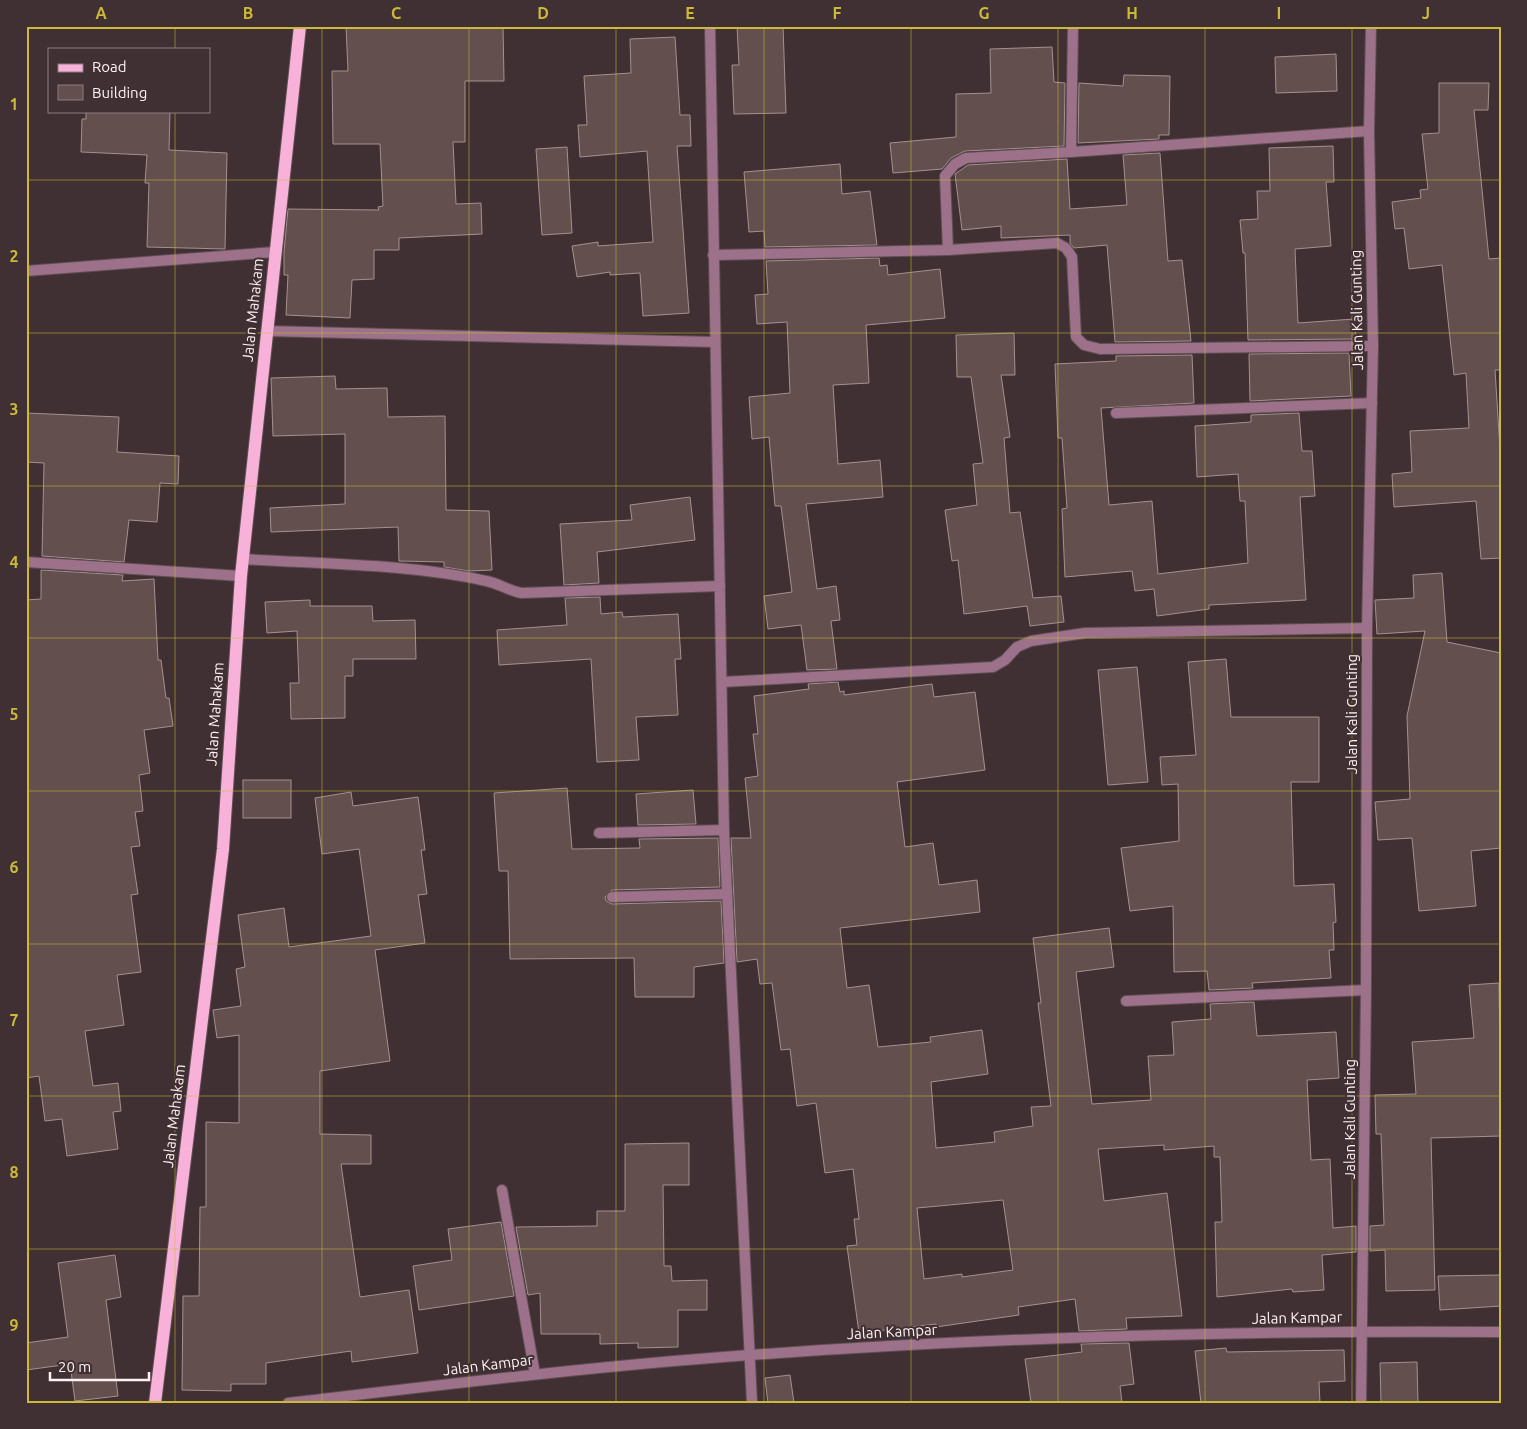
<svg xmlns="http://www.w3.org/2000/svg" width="1527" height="1429" font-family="Ubuntu,sans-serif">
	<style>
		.building { fill: #624f4e; stroke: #a5908f; fill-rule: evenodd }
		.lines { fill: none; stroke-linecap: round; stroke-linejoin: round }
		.lane-casing { stroke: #5f4f52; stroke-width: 12 }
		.street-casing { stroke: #5f4f52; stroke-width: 12 }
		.primary-casing { stroke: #5f4f52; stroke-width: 14 }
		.lane { stroke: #9c7189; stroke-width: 10 }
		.street { stroke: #9c7189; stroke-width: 10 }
		.primary { stroke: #f8b2d9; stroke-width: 12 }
		.grid { fill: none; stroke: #cbba39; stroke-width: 1; stroke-opacity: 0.55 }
		.labels { text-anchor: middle; stroke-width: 4; stroke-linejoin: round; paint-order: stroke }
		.street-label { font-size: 15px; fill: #fdf1f3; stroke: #413033 }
		.neatline { fill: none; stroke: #cbba39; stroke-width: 2 }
		.grid-label { font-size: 16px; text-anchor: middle; font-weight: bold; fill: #cbba39 }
	</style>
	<rect width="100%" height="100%" fill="#413033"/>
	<g class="building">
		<path d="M346,26H503L504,81H465V142H453L456,204L481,203L482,234L399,238V250H374V279L352,280L350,318L286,315L288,275H284V252L288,209L379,210L378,207L383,206L380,144H333L332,71H348Z"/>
		<path d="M737,26H783L786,113L734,114L732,65H739Z"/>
		<path d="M675,37L680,115H690L691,146H677L689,313L643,316L640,273L610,275V272L577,277L572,246L598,242V246L653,242L647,151L580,157L578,125H587L584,76L631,73L630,39Z"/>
		<path d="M1052,47L1054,82L1065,83L1064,146L965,151L951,158L942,169L893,173L890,143L956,137V94L991,93L990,49Z"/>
		<path d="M1336,54L1337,91L1276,93L1275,57Z"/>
		<path d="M1124,75L1170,76L1169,135H1159V139L1078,143L1079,83L1123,86Z"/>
		<path d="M1439,83H1489L1488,110H1474L1489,259L1501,258V370H1495L1501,465V558L1481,559L1476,501L1394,507L1392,474L1412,472L1410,431L1469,428L1466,373L1454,375L1442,265L1409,269L1404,228L1395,229L1392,202L1421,198L1420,190L1428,189L1422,134L1439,133Z"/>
		<path d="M86,111H170L169,150L227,153L225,249L147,247L149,183H145L147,155L81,152L82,119H86Z"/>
		<path d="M1333,146L1334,182H1326L1331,246L1295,249L1298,323L1354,319L1356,339L1248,340L1245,253H1243L1240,220L1258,219L1257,191H1270L1269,148Z"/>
		<path d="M567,147L572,233L542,235L536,149Z"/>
		<path d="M1160,153L1168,261L1182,260L1191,341L1115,342L1107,245L1074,248L1070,243V235L1001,238V226L962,230L955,174L968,165L1067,159L1070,209L1127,205L1123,155Z"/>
		<path d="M840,164L842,194L870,191L877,245L765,247L764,231L749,232L744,172Z"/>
		<path d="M879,258L880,266L887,265L888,275L940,269L945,318L866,325L869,383L833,385L838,464L880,460L883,497L806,504L817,589L836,586L840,620L831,621L837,669L807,670L801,625L768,629L764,596L792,592L781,506H775L769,437L752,439L749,397L790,393L787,322L757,324L755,295L768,294L766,261Z"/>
		<path d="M1014,333L1015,375H1001L1010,437L1004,438L1010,513L1020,512L1033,598L1061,596L1064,622L1030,626L1027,606L964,614L958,560L952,561L945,510L977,505L973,464L983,463L971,377H957L956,335Z"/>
		<path d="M1349,353L1351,396L1250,401L1249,354Z"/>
		<path d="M1192,355L1194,403L1101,408L1109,505L1152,501L1158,574L1248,563L1245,501H1240L1238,474L1197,477L1195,426L1251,422V415L1299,413L1302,451H1312L1315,496L1300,497L1306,600L1209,605V609L1157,616L1154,589L1135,591L1132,571L1065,577L1062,509L1067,508L1062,438H1058L1055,364L1116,361V356Z"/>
		<path d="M335,376L336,389L387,388L388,417L445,416L446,510L489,511L492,570L469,571L444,567V562L399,561L398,527L271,532L270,508L345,504V434L273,436L271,378Z"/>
		<path d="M26,413L119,417L117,452L179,456L178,484L160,483L157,522L129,520L124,562L42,556L44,463L26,462Z"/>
		<path d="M690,497L695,540L597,552L599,583L564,585L560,524L632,520L630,505Z"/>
		<path d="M41,570L123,575L122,581L154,579L158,660H161L166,698H169L173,726L144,730L150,773L139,775L143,811L135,812L140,846L131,847L138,894L131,895L141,972L117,975L124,1025L85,1031L93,1086L118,1083L121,1111L113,1112L118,1149L67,1156L62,1119L45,1121L39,1076L26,1078V600L41,599Z"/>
		<path d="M1442,573L1447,642L1501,653V848L1471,851L1476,906L1419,911L1412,838L1378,840L1375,802L1410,799L1407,716L1425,631L1377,634L1375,600L1414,598L1413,575Z"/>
		<path d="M600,597L601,614L622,612L623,617L678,614L681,659H675L678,715L636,717L639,760L597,762L591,659L499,665L497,630L567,625L565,598Z"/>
		<path d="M310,600V606H372L373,621L415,620L416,659H353V676H345V718L291,719L290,683H299L297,631L267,633L265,602Z"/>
		<path d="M1226,659L1231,717H1319V782H1291L1294,886L1334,884L1336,922L1333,923L1334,950H1329L1331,978L1252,983L1253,988L1209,990L1207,971L1174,972L1173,906L1130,911L1121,848L1179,841L1178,784L1162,785L1160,757L1196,755L1188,662Z"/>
		<path d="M1137,667L1148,782L1108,785L1098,670Z"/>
		<path d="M838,682L840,692L844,691V695L932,684L934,697L975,692L985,770L897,782L905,847L933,843L939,885L977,880L980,912L840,928L847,988L869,985L878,1047L931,1042L930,1037L982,1030L988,1074L931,1082L936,1148L995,1142L994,1132L1033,1126L1031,1107L1051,1106L1038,1003H1041L1033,938L1109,928L1114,967L1076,972L1092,1104L1151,1100L1148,1056L1174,1055L1172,1022L1211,1019L1210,1004L1254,1002L1257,1036L1336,1032L1339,1078L1307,1080L1311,1160L1330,1159L1333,1228L1356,1226V1252L1322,1255L1324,1290L1293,1292L1292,1289L1217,1297L1215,1222H1222L1220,1157H1214V1146L1164,1150V1145L1098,1149L1104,1201L1167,1193L1182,1316L1126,1318L1127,1329L1079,1331L1075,1299L1018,1307L1019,1315L936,1327V1324L859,1333L847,1246L857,1245L854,1219H859L853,1169L825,1173L816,1103L797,1106L790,1049L781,1050L772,983L760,984L757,959L737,962L731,838H751L745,778L758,776L753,734H758L754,696L809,689L808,684ZM1003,1200L1013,1270L962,1277V1274L924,1279L917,1208Z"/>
		<rect x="243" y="780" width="48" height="38"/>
		<path d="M567,788L572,849L640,848L639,839L718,838L720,887L612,890L605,897L606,901L612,904L721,901L724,963L694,967V997H635L634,958L510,959L508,871H499L494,793Z"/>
		<path d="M693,790L696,824L638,825L636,794Z"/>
		<path d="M351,792L353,806L418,797L425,850H421L427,894L418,895L425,943L375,950L390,1061L320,1071V1134L371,1135V1164H341L360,1297L409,1290L418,1353L352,1362L351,1351L266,1363V1384H231V1391L182,1390L183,1296H199L200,1207H206V1122L239,1123V1035L217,1038L213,1010L241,1006L236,969L245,967L238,915L284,908L289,947L371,936L359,849L322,854L315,798Z"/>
		<path d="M1499,983L1501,1136L1431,1138L1435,1290L1386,1291L1385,1250L1370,1251V1226L1384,1225L1381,1134H1376L1375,1095L1416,1094L1412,1042L1474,1038L1469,985Z"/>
		<path d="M689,1143V1185H663L664,1266H671L672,1281L707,1280V1310H678V1347L638,1348V1343L600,1344V1334H541L540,1293L528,1295L516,1227L597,1226V1211H625V1144Z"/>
		<path d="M501,1222L514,1296L419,1310L413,1266L452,1260L448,1229Z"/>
		<path d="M115,1255L121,1297L106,1300L118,1396L75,1401L70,1364L26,1370V1343L68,1337L58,1263Z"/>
		<path d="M1501,1275V1306L1440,1310L1438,1276Z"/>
		<path d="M1129,1343L1134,1384L1120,1386L1122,1403H1031L1025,1359L1082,1352L1081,1344Z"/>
		<path d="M1226,1348L1227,1352L1344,1350L1345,1381L1319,1382L1320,1403H1201L1195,1351Z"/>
		<path d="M1417,1362L1418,1403H1381L1380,1363Z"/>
		<path d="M790,1375L794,1403H768L765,1378Z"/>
	</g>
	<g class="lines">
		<g class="lane-casing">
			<path id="lane" d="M267,331L715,342"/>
		</g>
		<g class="street-casing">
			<g id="street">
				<path d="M710,26L724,830L752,1403"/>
				<path d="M1073,28L1071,152L1369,131"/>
				<path d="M948,250L1057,243L1066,248L1072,257L1076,337L1084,345L1100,349L1373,346"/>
				<path d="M713,255L948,250L945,176L955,164L966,158L1071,152"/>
				<path d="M26,271L275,252"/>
				<path d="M1116,413L1372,403"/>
				<path d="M243,559C320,564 411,564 486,581C498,583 509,591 522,593L720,586"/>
				<path d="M26,562L241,576"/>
				<path d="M722,682L993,667L1005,660L1017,647L1031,641L1085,633L1367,628"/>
				<path d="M599,833L724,830"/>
				<path d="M612,897L727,894"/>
				<path d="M1126,1001L1366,990"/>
				<path d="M502,1190L535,1374"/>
				<path d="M288,1403C441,1385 595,1366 750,1355C999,1337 1251,1330 1501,1332"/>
				<path d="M1361,1403L1366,990L1367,628L1373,346L1369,131L1371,26"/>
			</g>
		</g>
		<g class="primary-casing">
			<path id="primary" d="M155,1403L223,849L241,576L300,26"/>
		</g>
		<use href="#lane" class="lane"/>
		<use href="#street" class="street"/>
		<use href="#primary" class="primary"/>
	</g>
	<path class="grid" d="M175,26V49M322,26V1403M469,26V1403M616,26V1403M764,26V1403M911,26V1403M1058,26V1403M1205,26V1403M1352,26V1403M175,111V1403M26,180H1501M26,333H1501M26,486H1501M26,638H1501M26,791H1501M26,944H1501M26,1096H1501M26,1249H1501"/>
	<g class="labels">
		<g class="street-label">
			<text transform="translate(253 310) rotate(-84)" y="5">Jalan Mahakam</text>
			<text transform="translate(1357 310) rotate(-91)" y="5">Jalan Kali Gunting</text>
			<text transform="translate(215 714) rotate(-86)" y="5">Jalan Mahakam</text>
			<text transform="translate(1352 714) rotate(-90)" y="5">Jalan Kali Gunting</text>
			<text transform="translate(174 1116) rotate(-83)" y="5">Jalan Mahakam</text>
			<text transform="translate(1350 1119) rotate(-90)" y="5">Jalan Kali Gunting</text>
			<text transform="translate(1297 1318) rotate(-1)" y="5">Jalan Kampar</text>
			<text transform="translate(892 1332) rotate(-3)" y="5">Jalan Kampar</text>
			<text transform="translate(488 1365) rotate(-7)" y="5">Jalan Kampar</text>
		</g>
	</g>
	<rect width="1527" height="1429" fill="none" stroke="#413033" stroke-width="55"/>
	<rect x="48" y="48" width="162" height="65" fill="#413033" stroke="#8c7d80"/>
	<rect x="58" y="64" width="25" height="8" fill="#f8b2d9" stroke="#8c7d80"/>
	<text x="92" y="72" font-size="15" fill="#fdf1f3">Road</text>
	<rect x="58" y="85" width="25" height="15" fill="#624f4e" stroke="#8c7d80"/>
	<text x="92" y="98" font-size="15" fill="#fdf1f3">Building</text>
	<path d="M50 1372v8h99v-8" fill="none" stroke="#fdf1f3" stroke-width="2.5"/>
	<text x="58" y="1372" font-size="15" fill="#fdf1f3" stroke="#413033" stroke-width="4" paint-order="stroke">20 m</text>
	<rect x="28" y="28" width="1472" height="1374" class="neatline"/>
	<g class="grid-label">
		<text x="101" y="19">A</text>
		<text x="248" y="19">B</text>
		<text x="396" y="19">C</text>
		<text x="543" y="19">D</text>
		<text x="690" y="19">E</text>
		<text x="837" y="19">F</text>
		<text x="984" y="19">G</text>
		<text x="1132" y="19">H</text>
		<text x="1279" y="19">I</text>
		<text x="1426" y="19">J</text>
		<text x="14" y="110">1</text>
		<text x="14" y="262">2</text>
		<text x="14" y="415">3</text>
		<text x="14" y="568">4</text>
		<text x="14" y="720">5</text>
		<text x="14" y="873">6</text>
		<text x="14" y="1026">7</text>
		<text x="14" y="1178">8</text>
		<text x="14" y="1331">9</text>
	</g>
</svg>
